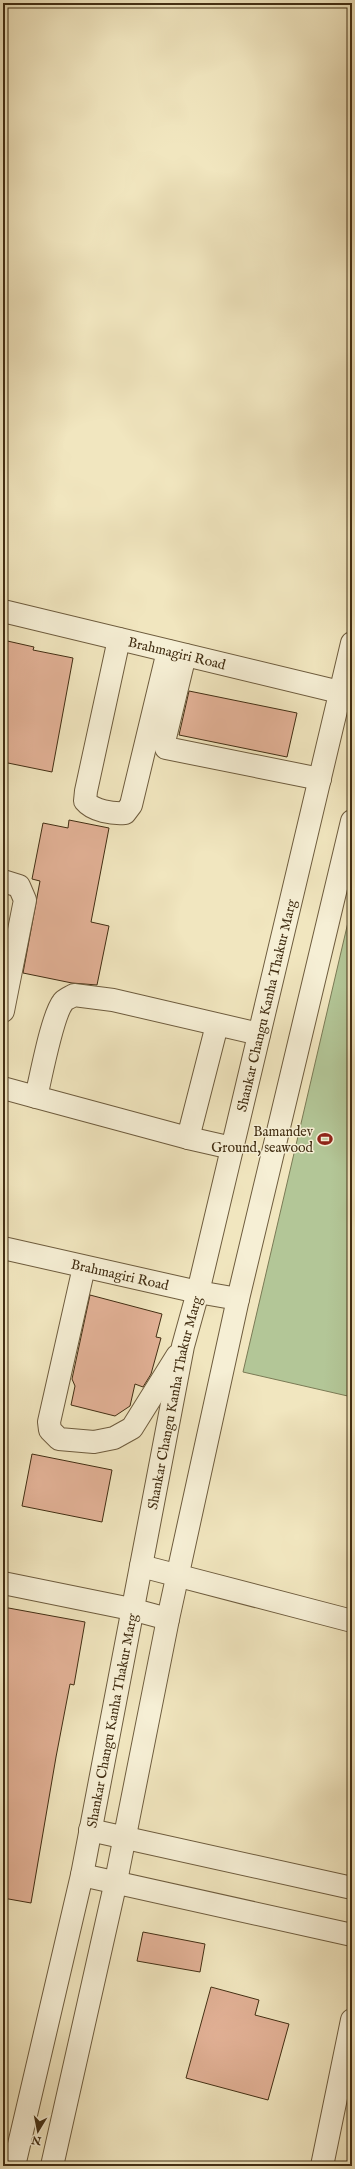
<svg xmlns="http://www.w3.org/2000/svg" width="355" height="2169" font-family="'IM FELL English',serif">
	<style>
		.green { fill: #b3c697; stroke: #7a7a55 }
		.building { fill: #e2b196; stroke: #422e13 }
		.lines { fill: none; stroke-linecap: round; stroke-linejoin: round }
		.minor-casing { stroke: #6e5c3e; stroke-width: 24 }
		.minor { stroke: #f6efd5; stroke-width: 22 }
		.labels { text-anchor: middle; stroke-width: 3; stroke-linejoin: round; paint-order: stroke }
		.street-label { font-size: 14px; fill: #422e13; stroke: #f6efd5 }
		.poi-label { font-size: 14px; fill: #422e13; stroke: #f6efd5; text-anchor: end }
	</style>
	<rect width="100%" height="100%" fill="#f1e6bf"/>
	<filter id="stains"><feTurbulence type="fractalNoise" baseFrequency=".005" numOctaves="4"/><feColorMatrix values="0 0 0 0 .2 0 0 0 0 .09 0 0 0 0 .02 0 0 0 .5 -.17"/></filter>
	<radialGradient id="worn" r=".72"><stop offset=".6" stop-color="#630" stop-opacity="0"/><stop offset="1" stop-color="#630" stop-opacity=".3"/></radialGradient>
	<path class="green" d="M352,905V1397L243,1372Z"/>
	<g class="building">
		<path d="M3,640L34,647L33,650L73,658L52,772L3,762Z"/>
		<path d="M189,691L297,713L287,757L179,735Z"/>
		<path d="M69,820L109,828L91,922L109,926L97,985L72,983L23,973L40,881L32,879L43,823L68,828Z"/>
		<path d="M90,1295L162,1314L156,1337L161,1338L151,1374L143,1387L135,1384L130,1406L115,1416L71,1405L75,1386L72,1379Z"/>
		<path d="M32,1454L112,1470L102,1522L22,1506Z"/>
		<path d="M3,1607L85,1622L74,1685L70,1684L56,1757L31,1903L3,1898Z"/>
		<path d="M143,1932L205,1944L200,1972L137,1961Z"/>
		<path d="M211,1987L259,2000L255,2015L289,2024L268,2100L186,2078Z"/>
	</g>
	<g class="lines">
		<g class="minor-casing">
			<g id="minor">
				<path id="s1" d="M3,611L352,695"/>
				<path d="M119,639L86,791L85,801C93,811 113,814 125,813L131,805L168,651"/>
				<path d="M185,655L164,742L166,748L320,779"/>
				<path d="M3,881L19,886L25,900L3,1011"/>
				<path d="M3,1088L36,1097"/>
				<path d="M188,1138L217,1025"/>
				<path d="M232,1148L188,1138L36,1097C41,1077 52,1016 63,1002C65,999 71,997 74,995L113,1000L259,1034"/>
				<path id="s2" d="M3,1248L198,1292L238,1299"/>
				<path d="M84,1267L49,1422L50,1430L59,1439L94,1442L114,1438L132,1428L177,1356"/>
				<path d="M141,1566L352,1621"/>
				<path d="M3,1583L131,1609L168,1619"/>
				<path d="M90,1830L352,1888"/>
				<path d="M82,1875L352,1935"/>
				<path id="s3" d="M14,2166L82,1875L183,1346L198,1292L352,643"/>
				<path d="M52,2166L116,1881L168,1619L238,1299L352,821"/>
				<path d="M322,2166L352,2020"/>
			</g>
		</g>
		<use href="#minor" class="minor"/>
	</g>
	<defs>
		<g id="stadium-bare" transform="scale(1.2)"><path d="M0-5a6.5 5 0 1 0 0 10a6.5 5 0 1 0 0-10ZM-3.5-1.8h7v3.6h-7Z" fill="#8f2418" stroke="#f6efd5" stroke-width="2.5" paint-order="stroke"/></g>
	</defs>
	<g fill-rule="evenodd">
		<use href="#stadium-bare" x="325" y="1139"/>
	</g>
	<g class="labels">
		<g class="street-label">
			<text dy="5" stroke="none"><textPath href="#s1" startOffset="179">Brahmagiri Road</textPath></text>
			<text dy="5" stroke="none"><textPath href="#s3" startOffset="1188">Shankar Changu Kanha Thakur Marg</textPath></text>
			<text dy="5" stroke="none"><textPath href="#s2" startOffset="120">Brahmagiri Road</textPath></text>
			<text dy="5" stroke="none"><textPath href="#s3" startOffset="780">Shankar Changu Kanha Thakur Marg</textPath></text>
			<text dy="5" stroke="none"><textPath href="#s3" startOffset="456">Shankar Changu Kanha Thakur Marg</textPath></text>
		</g>
		<g class="poi-label">
			<text x="313" y="1136">Bamandev<tspan x="313" dy="16">Ground, seawood</tspan></text>
		</g>
	</g>
	<rect width="355" height="2169" fill="none" stroke="#f1e6bf" stroke-width="16"/>
	<rect x="4" y="4" width="347" height="2161" fill="none" stroke="#422e13" stroke-width="2"/>
	<rect x="8" y="8" width="339" height="2153" fill="none" stroke="#422e13"/>
	<g transform="translate(38 2131) rotate(190)" stroke="#f6efd5" stroke-width="3" paint-order="stroke">
	<path d="M0-3L7 15L0 10L-7 15Z" fill="#422e13"/>
	<text y="-6" font-size="11" font-weight="bold" text-anchor="middle" fill="#422e13">N</text>
	</g>
	<rect width="100%" height="100%" filter="url(#stains)"/>
	<rect width="100%" height="100%" fill="url(#worn)"/>
</svg>
